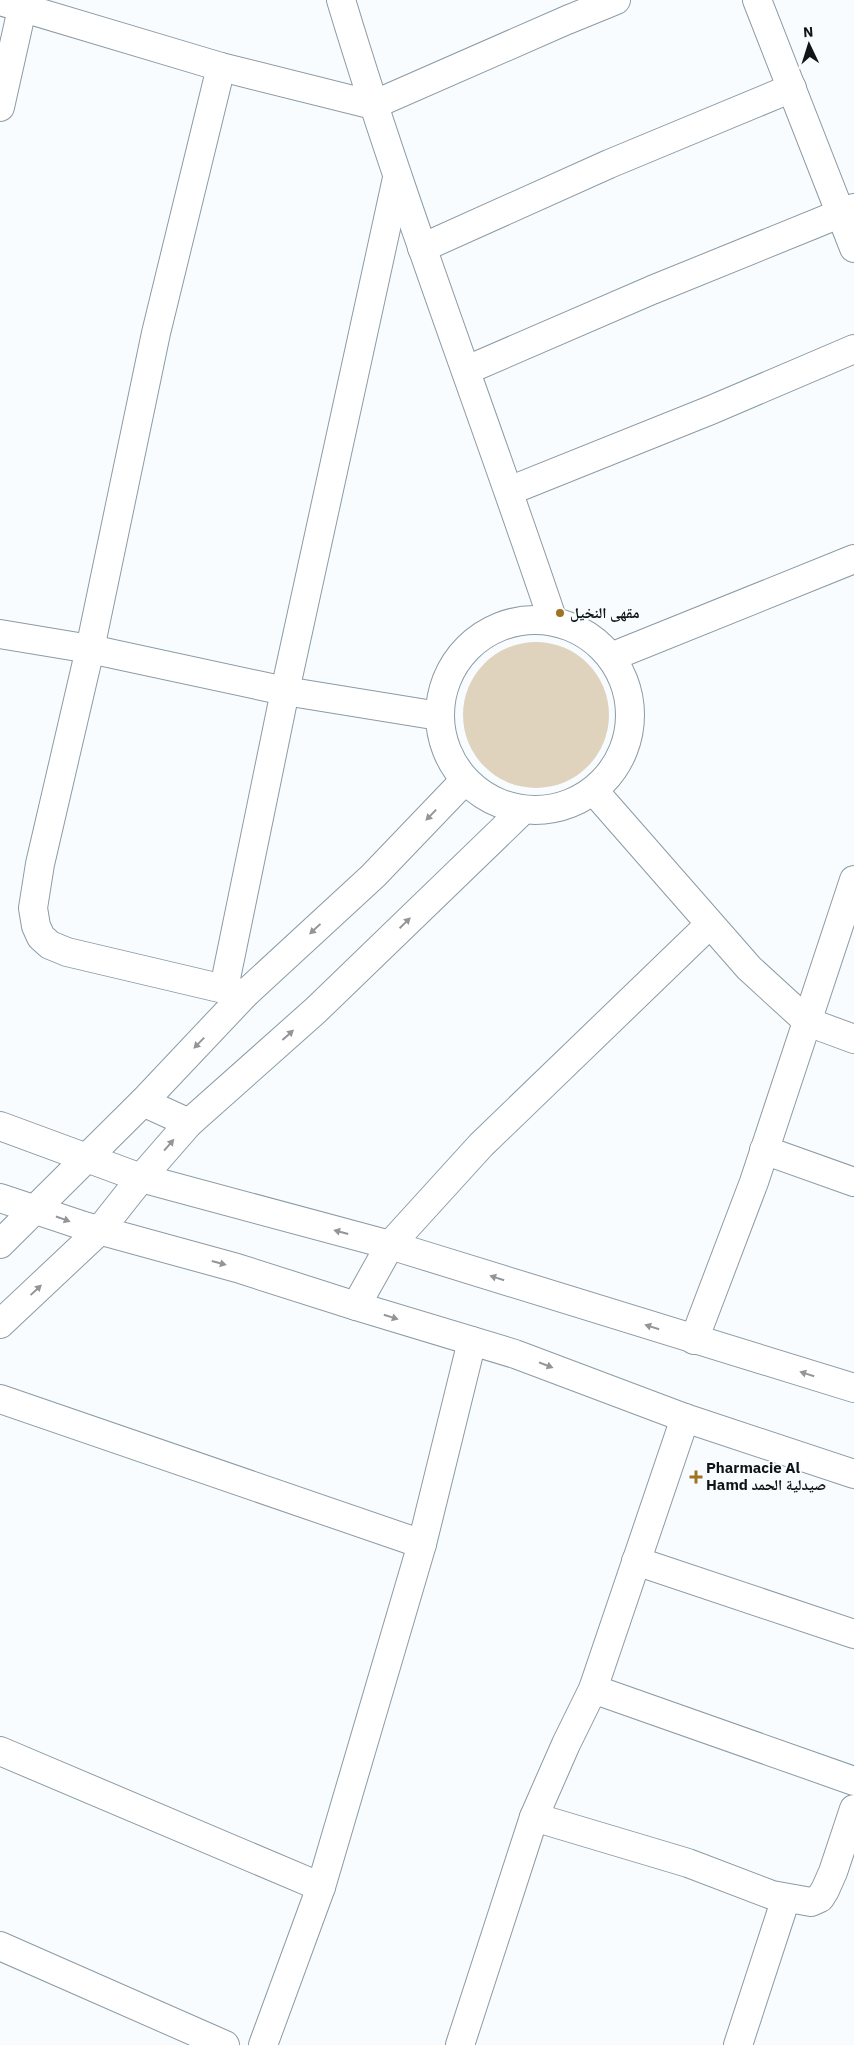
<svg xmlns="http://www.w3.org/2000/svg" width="854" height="2045" font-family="'IBM Plex Sans','Noto Naskh Arabic',sans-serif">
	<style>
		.green { fill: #dfd3be }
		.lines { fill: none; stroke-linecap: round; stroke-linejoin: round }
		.minor-casing { stroke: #8b9ba6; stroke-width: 30 }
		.minor { stroke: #fff; stroke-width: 28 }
		.oneway { fill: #939597 }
		.poi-dot { fill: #9e7423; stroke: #f8fcfe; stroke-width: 2 }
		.labels { text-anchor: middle; stroke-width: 4; stroke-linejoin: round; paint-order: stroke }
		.poi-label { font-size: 15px; font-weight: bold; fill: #0e1418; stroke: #f8fcfe; text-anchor: start }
	</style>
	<rect width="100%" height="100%" fill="#f8fcfe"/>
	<circle class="green" cx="536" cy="715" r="73"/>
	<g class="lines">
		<g class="minor-casing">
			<g id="minor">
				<path d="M341,0C404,209 483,413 553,621"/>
				<path d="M757,0L854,248"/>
				<path d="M0,1L221,67L373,105L567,20L616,0"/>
				<path d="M221,67L156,333L90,649L40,864L33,908L36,926L41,937L50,945L67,952L245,994"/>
				<path d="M0,107L24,0"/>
				<path d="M422,248L609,164L792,88"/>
				<path d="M467,370L652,290L854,208"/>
				<path d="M509,491L711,410L854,349"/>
				<circle cx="535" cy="715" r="95"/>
				<path d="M0,634L90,649L285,691L439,716"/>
				<path d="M611,657L854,559"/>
				<path d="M594,791L749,968L808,1022L854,1039"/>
				<path d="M224,988L285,691L397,178"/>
				<path d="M143,1102L189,1123"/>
				<path d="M0,1126L141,1178L390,1245L854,1388"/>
				<path d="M764,1150L854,1182"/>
				<path d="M0,1198L84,1226L237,1268L356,1306L515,1354L685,1418L854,1474"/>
				<path d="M0,1244L143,1102L245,994L373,876L465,780"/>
				<path d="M356,1306L390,1245L481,1145L710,924"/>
				<path d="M0,1324L99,1231L141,1178L189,1123L316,1010L523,810"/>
				<path d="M694,1340L754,1182L854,880"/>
				<path d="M0,1399L422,1544"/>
				<path d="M636,1561L854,1634"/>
				<path d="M593,1689L854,1781"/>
				<path d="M0,1751L321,1887"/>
				<path d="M534,1817L688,1863L772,1895L811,1902L820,1898L825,1890L833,1872L854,1809"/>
				<path d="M0,1946L225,2045"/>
				<path d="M263,2045L321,1887L422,1544L472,1341"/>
				<path d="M460,2045L534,1817L566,1744L593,1689L685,1418"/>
				<path d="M738,2045L786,1898"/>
			</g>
		</g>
		<use href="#minor" class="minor"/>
	</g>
	<defs><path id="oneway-solid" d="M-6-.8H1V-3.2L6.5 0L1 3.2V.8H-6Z" transform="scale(1.25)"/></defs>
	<g class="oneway">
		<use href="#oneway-solid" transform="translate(431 815) rotate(134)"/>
		<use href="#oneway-solid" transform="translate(405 923) rotate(-44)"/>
		<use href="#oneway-solid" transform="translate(315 929) rotate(137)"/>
		<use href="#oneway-solid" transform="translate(288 1035) rotate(-42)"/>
		<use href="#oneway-solid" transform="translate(199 1043) rotate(134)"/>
		<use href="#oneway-solid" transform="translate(169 1145) rotate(-49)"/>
		<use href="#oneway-solid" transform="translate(63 1219) rotate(19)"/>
		<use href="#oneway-solid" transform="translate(341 1232) rotate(-165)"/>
		<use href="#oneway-solid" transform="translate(219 1263) rotate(15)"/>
		<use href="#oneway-solid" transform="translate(497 1278) rotate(-163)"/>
		<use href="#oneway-solid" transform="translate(36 1290) rotate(-43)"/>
		<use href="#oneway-solid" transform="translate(391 1317) rotate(17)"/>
		<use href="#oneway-solid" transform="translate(652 1327) rotate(-163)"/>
		<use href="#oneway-solid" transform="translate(546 1365) rotate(21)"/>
		<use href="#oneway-solid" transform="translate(807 1374) rotate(-163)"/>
	</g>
	<g class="poi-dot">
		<circle cx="560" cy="613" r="5"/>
		<path d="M693.5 1469.5h5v5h5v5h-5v5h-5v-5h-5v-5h5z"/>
	</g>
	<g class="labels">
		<g class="poi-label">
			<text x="570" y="618">مقهى النخيل</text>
			<text x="706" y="1473">Pharmacie Al<tspan x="706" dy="17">Hamd صيدلية الحمد</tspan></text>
		</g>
	</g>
	<g transform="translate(809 45) rotate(356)" stroke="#f8fcfe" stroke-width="4" paint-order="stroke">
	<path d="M0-4L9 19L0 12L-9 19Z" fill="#0e1418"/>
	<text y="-8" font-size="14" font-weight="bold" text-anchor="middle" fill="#0e1418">N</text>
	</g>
</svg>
